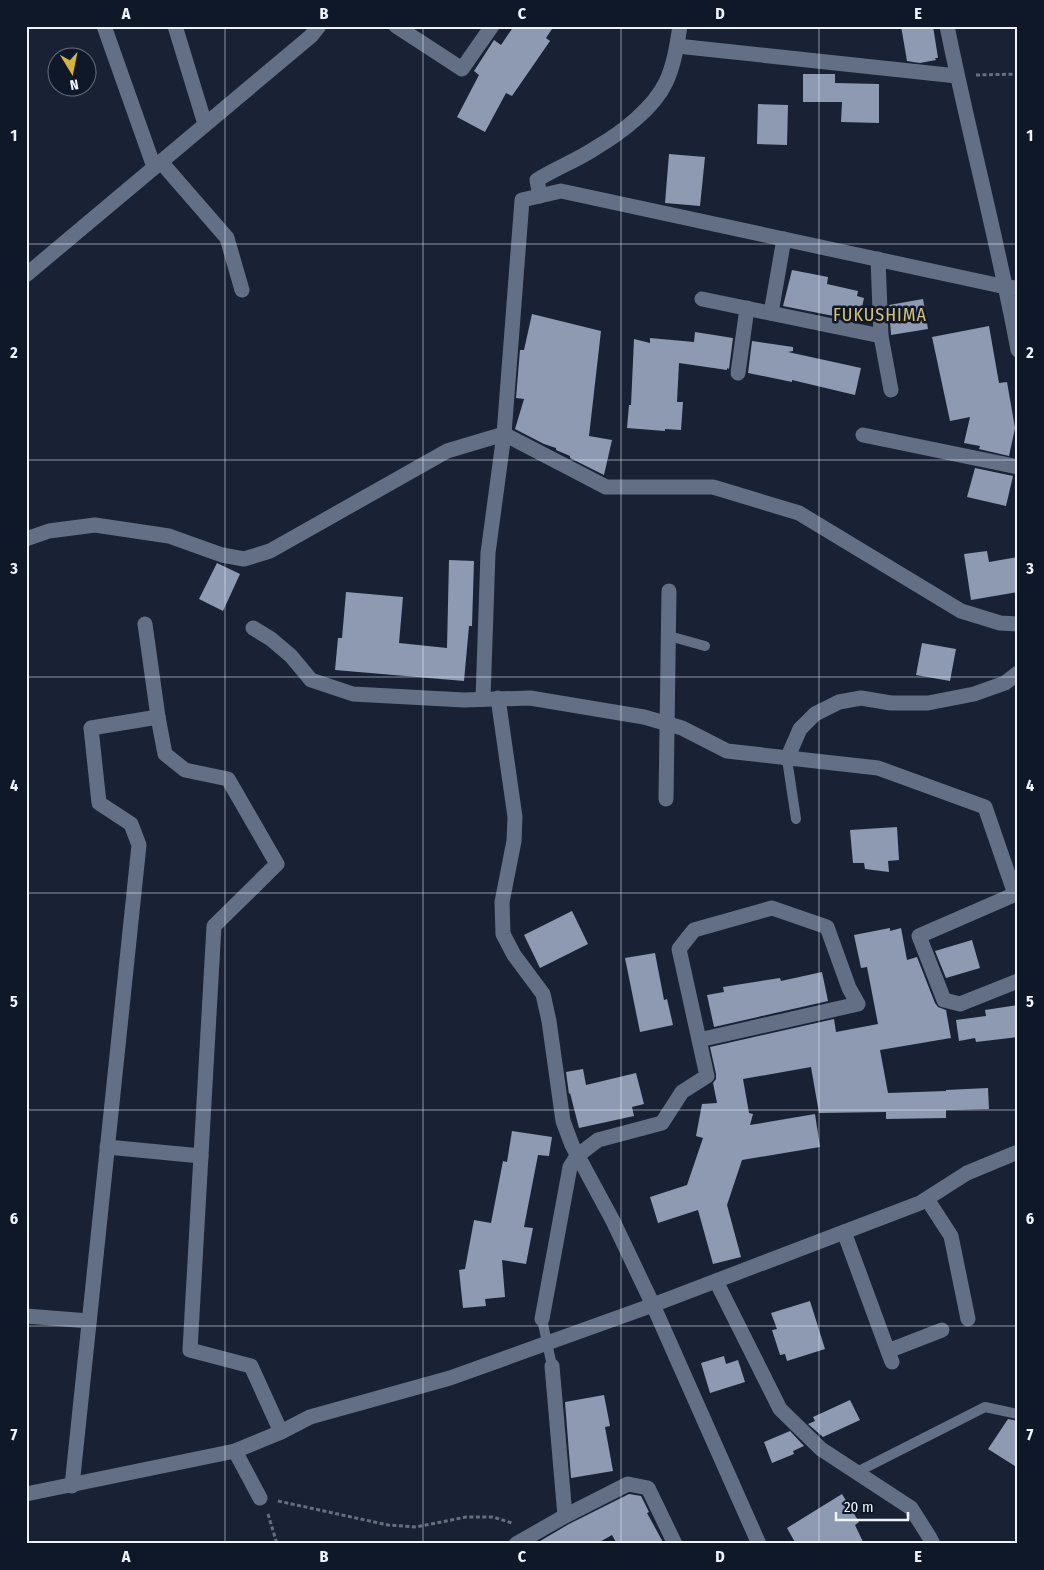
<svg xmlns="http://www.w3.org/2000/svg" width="1044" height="1570" font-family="'Fira Sans Condensed',sans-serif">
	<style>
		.building { fill: #8d9ab1 }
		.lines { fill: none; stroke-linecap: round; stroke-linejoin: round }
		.path { stroke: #666f7e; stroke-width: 3; stroke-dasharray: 4 2.5; stroke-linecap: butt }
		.service { stroke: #636f85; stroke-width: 10 }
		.minor { stroke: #636f85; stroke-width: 15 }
		.tertiary { stroke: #636f85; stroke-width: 15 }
		.grid { fill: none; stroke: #eff4ff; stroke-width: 1; stroke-opacity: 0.55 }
		.labels { text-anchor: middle; stroke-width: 5; stroke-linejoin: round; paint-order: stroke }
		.quarter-label { font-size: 18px; letter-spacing: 1px; fill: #d8c275; stroke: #0f1829 }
		.neatline { fill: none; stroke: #eff4ff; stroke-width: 2 }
		.grid-label { font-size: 16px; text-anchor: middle; font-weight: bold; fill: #eff4ff }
	</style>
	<rect width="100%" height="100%" fill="#182234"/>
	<g class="building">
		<path d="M514,26H554L546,38L550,41L512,96L506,93L485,132L457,117L479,75L474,71L494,40L501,45Z"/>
		<path d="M901,26H933L938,58H935L936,60L920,63L907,61Z"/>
		<path d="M803,74H835V83L879,84V123L841,122L842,102H803Z"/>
		<path d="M758,104L788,105L787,145L757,144Z"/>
		<path d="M669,154L705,157L700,206L665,203Z"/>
		<path d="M792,270L828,277L827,284L858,291L857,296L864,298L859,321L783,306Z"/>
		<path d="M923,299L928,329L891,335L889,305Z"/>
		<path d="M532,314L601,331L589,436L612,440L604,475L570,458V456L556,450V448L544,444L515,429L524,399L516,398L520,350H524Z"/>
		<path d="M989,326L999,383L1007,382L1015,428L1009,456L979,449L980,446L964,443L970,417L950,421L932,337Z"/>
		<path d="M695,332L733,338L729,369L727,368V370L679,363L677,402H683L681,430L665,429V431L627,428L629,405H631L634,339L650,343V338L694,342Z"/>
		<path d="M752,341L793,347V351L788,352L861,368L855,395L792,380V382L748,373Z"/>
		<path d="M975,468L1013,476L1006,506L967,497Z"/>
		<path d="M987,551L989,562L1018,557V592L971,600L964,554Z"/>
		<path d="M449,560L474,561L472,626H469L464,681L335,670L338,638H342L346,592L403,597L399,643L447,648Z"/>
		<path d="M217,563L240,574L223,611L199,599Z"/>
		<path d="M922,643L956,649L950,681L916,675Z"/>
		<path d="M897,827L899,860L888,861L889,872L865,869L864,863H853L850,830Z"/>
		<path d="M572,911L588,944L540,968L524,935Z"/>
		<path d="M890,928V931L901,928L907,960L917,957L935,1003L938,1007L946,1010L951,1038L880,1050L888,1093L946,1091V1090L988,1088L989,1109L946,1110V1118L886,1119V1112L819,1113L811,1067L743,1079L749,1113L753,1114L750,1125L815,1114L820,1147L742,1160L727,1205L741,1257L713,1264L698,1210L658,1223L650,1197L687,1185L703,1138L696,1136L702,1104L717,1103L713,1083L716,1079V1074L710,1047L834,1019L836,1032L878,1024L867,967L861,968L854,935Z"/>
		<path d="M972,940L980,968L946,978L935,951Z"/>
		<path d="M655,953L664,1000L667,999L673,1025L640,1032L625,958Z"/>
		<path d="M822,972L828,1001L714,1027L707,995L724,992L723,987L780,978L781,981Z"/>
		<path d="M1018,1005V1037L976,1042L975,1038L959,1041L956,1020L986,1016L985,1010Z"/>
		<path d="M583,1069L586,1085L636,1073L644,1104L632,1107L634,1116L579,1128L570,1093L569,1094L566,1072Z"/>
		<path d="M512,1131L552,1137L549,1156L538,1155L524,1227L533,1228L526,1264L502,1260L505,1297L485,1299L486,1306L463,1308L459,1270L465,1269L474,1220L491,1223L503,1161L507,1162Z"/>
		<path d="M810,1301L825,1349L787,1361L785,1354L780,1355L772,1330L777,1329L771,1313Z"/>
		<path d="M724,1356L726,1364L738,1360L745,1382L710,1393L701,1363Z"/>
		<path d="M604,1395L610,1426L605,1427L613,1471L571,1478L565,1402Z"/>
		<path d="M850,1400L860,1420L823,1437L808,1424L815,1421L813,1417Z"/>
		<path d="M1008,1419L1018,1421V1468L988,1449Z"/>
		<path d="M790,1431L804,1446L793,1451L794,1454L772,1463L764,1442Z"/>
		<path d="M629,1494L641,1496L649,1512L647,1513L664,1544H617L612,1535L596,1544H535L569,1524Z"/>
		<path d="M842,1494L859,1522L855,1525L864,1544H796L787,1528Z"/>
	</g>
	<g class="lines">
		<g class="path">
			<path d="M976,75L1018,74"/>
			<path d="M278,1501L388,1525L416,1527L466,1517H493L512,1523"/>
			<path d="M268,1514L277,1544"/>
		</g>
		<g class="service">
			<path d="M669,636L705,646"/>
			<path d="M787,759L796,819"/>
			<path d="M542,1319L552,1366"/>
			<path d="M857,1472L985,1407L1018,1414"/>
		</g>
		<g class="minor">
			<path d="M104,26L154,167"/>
			<path d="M175,26L205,124"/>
			<path d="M396,26L462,69L492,26"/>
			<path d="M947,26C969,135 998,242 1018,350"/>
			<path d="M677,46L957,76"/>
			<path d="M161,162L227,238L242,290"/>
			<path d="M540,196L537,180C556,168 578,160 597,147C621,133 654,108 666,82C674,65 677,45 680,26"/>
			<path d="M878,259L881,336L891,390"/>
			<path d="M26,275L311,36L319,26"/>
			<path d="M702,299L881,336"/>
			<path d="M771,313L784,239"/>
			<path d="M738,373L747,308"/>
			<path d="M863,435L1018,467"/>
			<path d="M26,539L49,531L95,525L169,536L222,555L244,559L270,551L447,451L504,434L606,487H713L799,513L961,611L1000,623L1018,624"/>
			<path d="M145,624L158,717L165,754L185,770L228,779L277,864L214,926L190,1350L251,1366L281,1432"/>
			<path d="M253,628L271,639L291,656L311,680L353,694L464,700L530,698L644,717L682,728L727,751L878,768L985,807L1015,894"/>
			<path d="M498,698L515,817L514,841L502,902L503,934L514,955L543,994L549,1021L563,1121L572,1145L613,1221L653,1305"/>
			<path d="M483,699L488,553L504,434L522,200L561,191L1006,287L1018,288"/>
			<path d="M787,759L800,729L815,714L839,702L861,698L891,703H928L974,694L1005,683L1018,673"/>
			<path d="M666,799L669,591"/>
			<path d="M1018,893L919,936L944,1000L960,1004L1018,981"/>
			<path d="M107,1147L201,1156"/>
			<path d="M927,1199L951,1236L968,1319"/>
			<path d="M844,1232L892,1362"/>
			<path d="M716,1281L780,1409L821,1449L911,1508L930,1538L933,1544"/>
			<path d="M26,1316L89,1321"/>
			<path d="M542,1319L570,1167L577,1156L598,1140L662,1123L682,1092L707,1076L679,949L694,930L772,908L827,927L849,988L858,1004L699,1040"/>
			<path d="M888,1351L942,1330"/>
			<path d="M552,1366L565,1516"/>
			<path d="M235,1451L260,1498"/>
			<path d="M72,1486L139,845L131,824L99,803L91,728L158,717"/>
			<path d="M26,1494L235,1451L281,1432L310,1417L450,1378L653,1305L920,1203L967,1173L1018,1152"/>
			<path d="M516,1544L565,1516L628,1484L648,1488L675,1544"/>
		</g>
		<path class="tertiary" d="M653,1305L759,1544"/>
	</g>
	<path class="grid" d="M225,26V1544M423,26V1544M621,26V1544M819,26V1544M26,244H1018M26,460H1018M26,677H1018M26,893H1018M26,1110H1018M26,1326H1018"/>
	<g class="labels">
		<g class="quarter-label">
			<text x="880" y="321">FUKUSHIMA</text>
		</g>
	</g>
	<rect width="1044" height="1570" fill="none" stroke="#0f1829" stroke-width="55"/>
	<g transform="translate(72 72) rotate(170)"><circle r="24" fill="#0f1829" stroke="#69707f"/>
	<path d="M0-4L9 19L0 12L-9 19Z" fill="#d6b534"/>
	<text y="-8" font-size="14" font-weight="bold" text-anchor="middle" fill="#eff4ff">N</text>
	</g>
	<path d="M836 1512v8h72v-8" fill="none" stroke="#eff4ff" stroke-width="2.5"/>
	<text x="844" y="1512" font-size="15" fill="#eff4ff" stroke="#0f1829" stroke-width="4" paint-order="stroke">20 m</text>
	<rect x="28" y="28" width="988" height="1514" class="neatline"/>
	<g class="grid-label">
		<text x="126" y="19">A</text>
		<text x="324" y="19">B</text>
		<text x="522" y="19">C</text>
		<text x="720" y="19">D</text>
		<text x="918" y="19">E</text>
		<text x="14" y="141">1</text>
		<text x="1030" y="141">1</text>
		<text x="14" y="358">2</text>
		<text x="1030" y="358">2</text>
		<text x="14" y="574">3</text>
		<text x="1030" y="574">3</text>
		<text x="14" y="791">4</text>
		<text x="1030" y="791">4</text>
		<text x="14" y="1007">5</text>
		<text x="1030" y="1007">5</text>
		<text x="14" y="1224">6</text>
		<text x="1030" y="1224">6</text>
		<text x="14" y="1440">7</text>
		<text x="1030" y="1440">7</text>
		<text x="126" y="1562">A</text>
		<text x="324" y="1562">B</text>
		<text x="522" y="1562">C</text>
		<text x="720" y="1562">D</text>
		<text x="918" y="1562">E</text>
	</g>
</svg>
